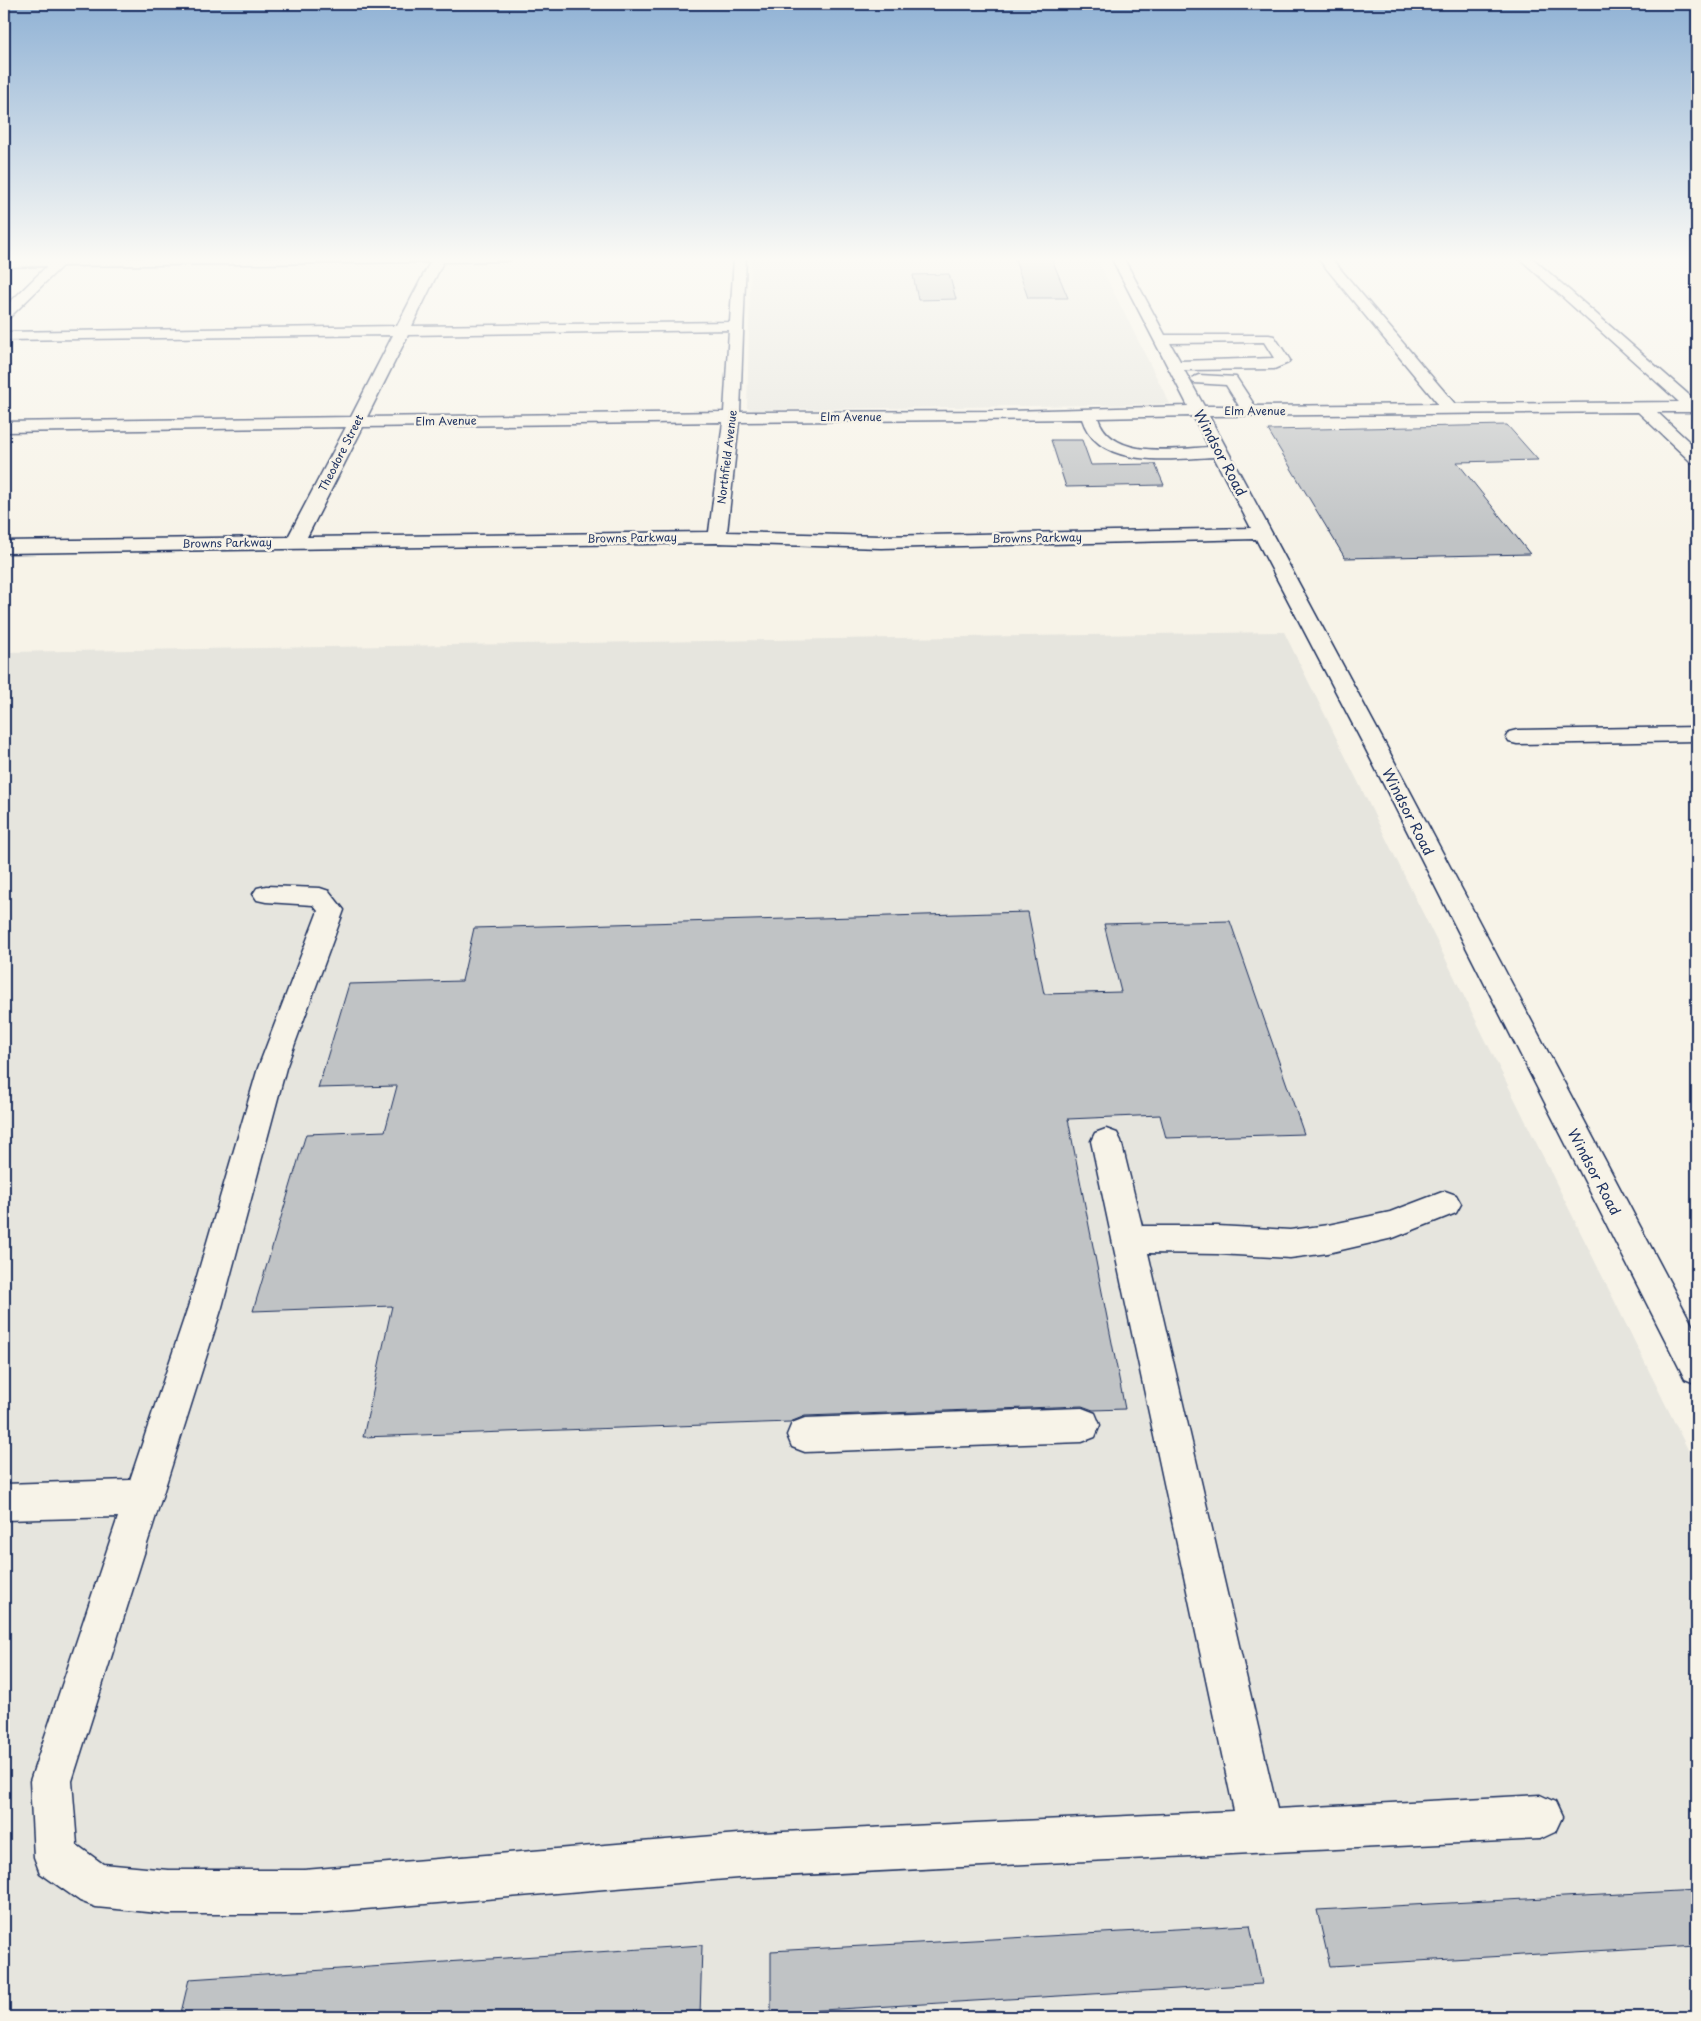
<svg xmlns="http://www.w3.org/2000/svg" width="1701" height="2021" font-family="'Playpen Sans',sans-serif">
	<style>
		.built { fill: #e6e5de }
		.building { fill: #c0c3c5; stroke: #1b2f5e }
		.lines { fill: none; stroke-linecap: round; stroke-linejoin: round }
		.minor-casing { stroke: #1b2f5e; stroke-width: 3 }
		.minor { fill: #f7f3e8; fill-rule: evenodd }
		.labels { text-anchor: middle; stroke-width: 5; stroke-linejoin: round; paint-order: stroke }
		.far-street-label { font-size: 11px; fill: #1b2f5e; stroke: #f7f3e8 }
		.street-label { font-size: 14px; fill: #1b2f5e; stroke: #f7f3e8 }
	</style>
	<rect width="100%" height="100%" fill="#f7f3e8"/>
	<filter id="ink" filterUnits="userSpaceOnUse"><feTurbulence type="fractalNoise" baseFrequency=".02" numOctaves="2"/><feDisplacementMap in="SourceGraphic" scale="10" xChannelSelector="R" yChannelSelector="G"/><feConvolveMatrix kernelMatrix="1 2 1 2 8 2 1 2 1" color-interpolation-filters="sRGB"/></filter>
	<g filter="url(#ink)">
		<g class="built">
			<path d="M751,257H1096L1170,404L754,410L747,408Z"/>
			<path d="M1284,632L1697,1468V2017H4V652Z"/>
		</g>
		<g class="building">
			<path d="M1014,257H1051L1068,298H1028Z"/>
			<path d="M949,274L956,299L918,300L913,275Z"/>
			<path d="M1507,425L1538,460L1457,462L1530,554L1345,558L1268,430Z"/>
			<path d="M1051,440H1082L1091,465L1155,464L1164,485L1066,487Z"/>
			<path d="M1028,912L1044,994L1121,992L1104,924L1230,921L1304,1134L1166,1138L1160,1115L1068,1119L1125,1409L1093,1410L1082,1406L805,1416L790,1422L363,1437L392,1306L253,1311L306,1134L385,1131L397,1086L318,1088L349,984L462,981L474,928Z"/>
			<path d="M1697,1890V1945L1330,1966L1317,1910Z"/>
			<path d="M1250,1925L1262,1984L771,2013V1951Z"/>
			<path d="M702,1945L700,2016L675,2017H180L189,1979Z"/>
		</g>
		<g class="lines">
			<g class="minor-casing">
				<g id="minor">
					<path d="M57,257H70V258L511,257L510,260L505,261L443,262L412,326L730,322L734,257H746L740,412L1006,411L1188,406L1111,257H1123L1165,335H1269L1274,336L1290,360L1288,363L1274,369L1184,370L1204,406H1239L1226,385L1194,383L1191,380L1194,377L1199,375L1236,377L1255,406L1438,404L1317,257H1330L1455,404L1679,402L1518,257H1531L1697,402V412H1657L1697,449V463L1691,462L1638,412L1209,416L1383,740L1697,1334V1384L1685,1379L1361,740L1256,539L881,548L717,543L4,553V541L288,537L346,427L4,432V422L351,417L393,335L4,340V332L397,326L430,262L62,266L9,318L4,319V308L47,266L4,267V259L55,258ZM729,330L724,412L367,417L408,335ZM1264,342L1274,358L1180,361L1170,343ZM1193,416L1209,447C1174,449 1112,460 1098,418ZM1082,419C1098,470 1172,459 1214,457L1251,528L881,536L727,532L739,422ZM723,422L709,532L307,537L363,427Z"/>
					<path d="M1697,727V741L1517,744L1509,742L1506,737L1509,732L1517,730Z"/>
					<path d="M266,886L320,888L329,891L344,910L286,1068L222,1307L72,1781L77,1845L103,1864L168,1870H304L738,1834L1234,1811L1091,1141L1095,1133L1106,1129L1117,1133L1121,1141L1142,1226H1217L1290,1230L1328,1225L1390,1212L1445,1191L1456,1195L1461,1204L1456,1213L1393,1238L1328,1253L1290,1258L1217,1254L1148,1253L1277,1809L1540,1795L1555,1802L1562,1817L1555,1832L1540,1839L738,1878L304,1914H168L96,1907L80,1901L40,1873L34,1857L30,1781L118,1517L4,1520V1484L130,1480L188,1307L258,1068L318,911L313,905L266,902L257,900L253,894L257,888Z"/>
					<path d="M1082,1408L1095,1413L1100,1425L1095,1437L1082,1442L805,1452L792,1447L787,1435L792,1423L805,1418Z"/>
				</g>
			</g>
			<use href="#minor" class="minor"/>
		</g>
	</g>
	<linearGradient id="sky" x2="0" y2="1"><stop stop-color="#90b2d5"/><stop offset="0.48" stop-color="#fbfaf5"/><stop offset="1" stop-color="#fbfaf5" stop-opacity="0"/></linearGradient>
	<rect width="1701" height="540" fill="url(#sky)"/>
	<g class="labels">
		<g class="far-street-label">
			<text x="1255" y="415">Elm Avenue</text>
			<text x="851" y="421">Elm Avenue</text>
			<text transform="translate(446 421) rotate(-1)" y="4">Elm Avenue</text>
			<text transform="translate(341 453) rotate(-63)" y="4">Theodore Street</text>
			<text transform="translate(727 457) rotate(-83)" y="4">Northfield Avenue</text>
			<text transform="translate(632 538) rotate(-1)" y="4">Browns Parkway</text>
			<text transform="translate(1037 538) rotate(-1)" y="4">Browns Parkway</text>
			<text transform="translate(227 543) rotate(-1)" y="4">Browns Parkway</text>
		</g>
		<g class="street-label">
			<text transform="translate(1220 453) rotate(62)" y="5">Windsor Road</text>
			<text transform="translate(1408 812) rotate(63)" y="5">Windsor Road</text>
			<text transform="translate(1594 1172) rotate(62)" y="5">Windsor Road</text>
		</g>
	</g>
	<rect width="1701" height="2021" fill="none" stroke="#f7f3e8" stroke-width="20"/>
	<rect x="10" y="10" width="1681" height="2001" fill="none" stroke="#1b2f5e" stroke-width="2" filter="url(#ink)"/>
</svg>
